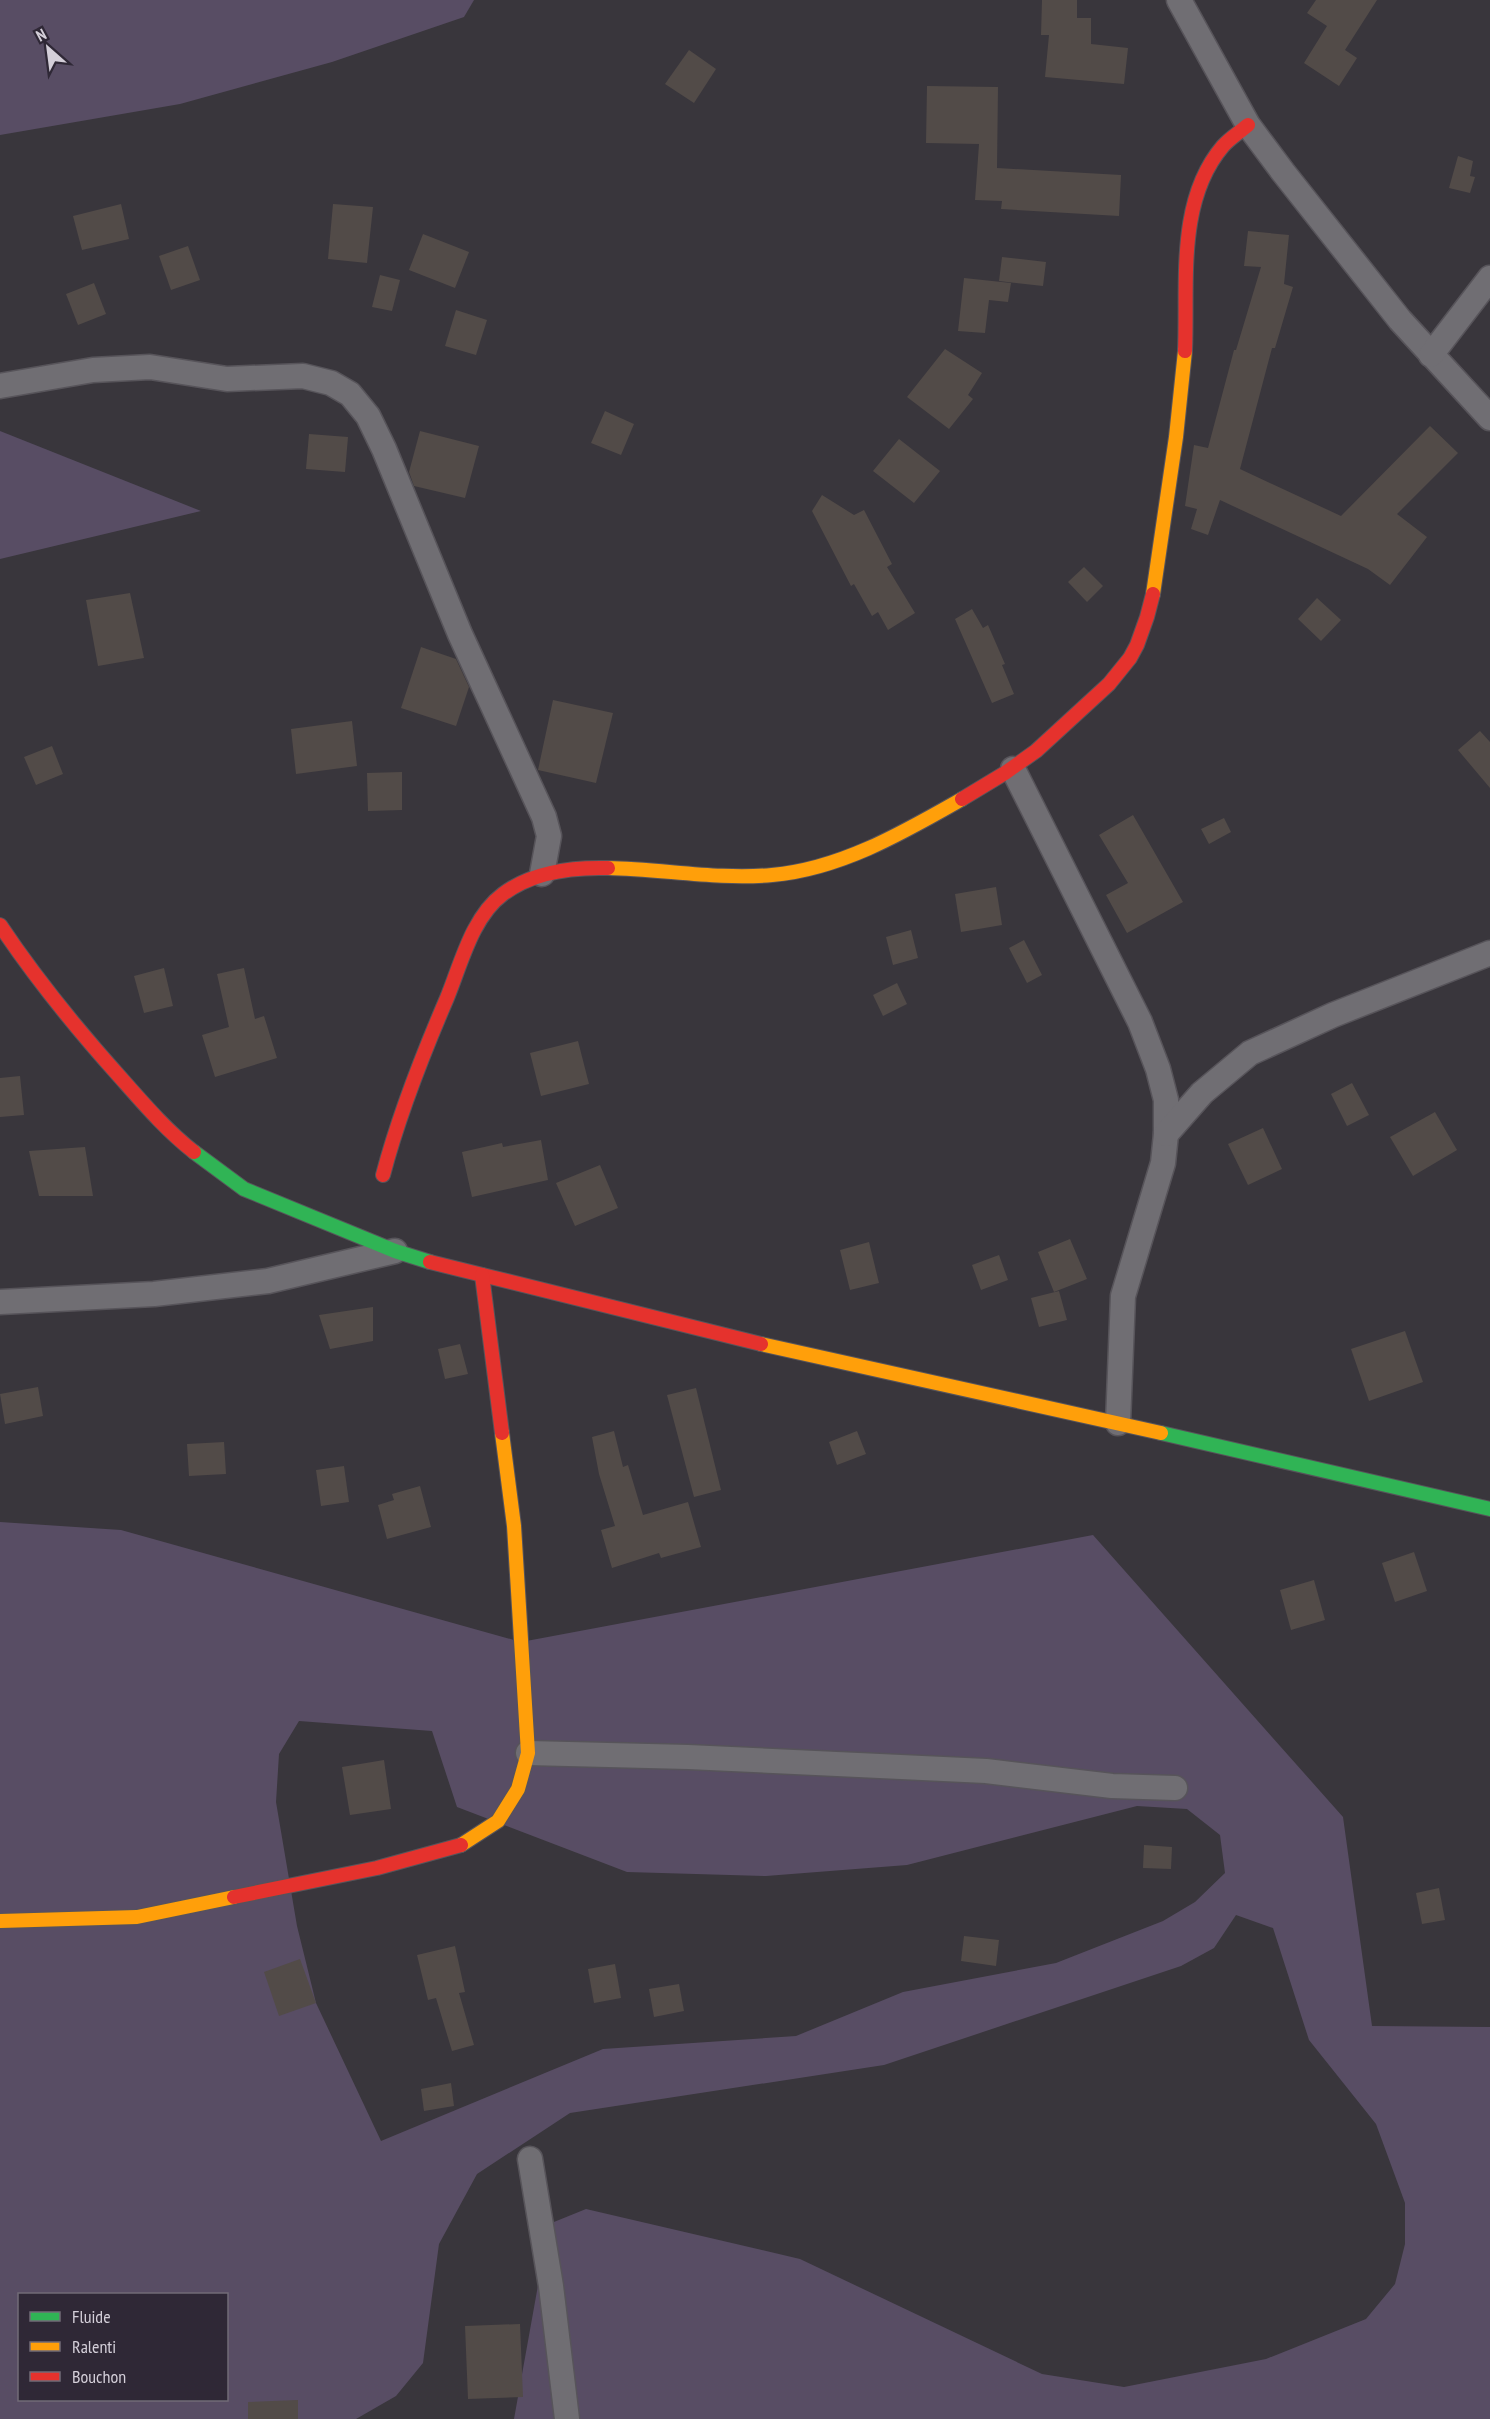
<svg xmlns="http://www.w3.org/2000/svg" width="1490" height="2419" font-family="'PT Sans Narrow',sans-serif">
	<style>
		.green { fill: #584d64; fill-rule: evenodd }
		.building { fill: #524b48 }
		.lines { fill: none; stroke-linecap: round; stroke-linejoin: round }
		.street-casing { stroke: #57545a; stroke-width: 27 }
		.fast-casing { stroke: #57545a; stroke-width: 16 }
		.slow-casing { stroke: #57545a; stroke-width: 16 }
		.jam-casing { stroke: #57545a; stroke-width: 16 }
		.street { stroke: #706e73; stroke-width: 24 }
		.fast { stroke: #30b455; stroke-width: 14 }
		.slow { stroke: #ff9f0a; stroke-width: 14 }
		.jam { stroke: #e5322d; stroke-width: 14 }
	</style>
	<rect width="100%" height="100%" fill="#39363c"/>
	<g class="green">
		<path d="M0,0H474L464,17L332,62L180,104L0,135Z"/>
		<path d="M0,431L201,511L0,559Z"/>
		<path d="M0,1522L121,1530L521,1642L1093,1535L1343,1817L1372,2026L1490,2027V2419H514L549,2224L586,2209L800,2259L1042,2374L1124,2387L1266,2359L1366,2319L1395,2284L1405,2244V2203L1376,2124L1309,2040L1273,1928L1236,1915L1214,1948L1181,1966L884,2065L570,2113L477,2174L439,2244L423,2363L396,2396L356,2419H0ZM299,1721L432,1731L457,1807L627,1872L766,1876L907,1865L1137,1806L1187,1809L1220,1835L1225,1873L1195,1902L1163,1921L1056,1963L903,1992L796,2036L603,2049L381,2141L316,2003L297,1926L276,1802L279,1754ZM20,2294H226V2400H20Z"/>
	</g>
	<g class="building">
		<path d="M1042,0H1077V18H1091V44L1128,48L1124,84L1045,77L1049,35H1041Z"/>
		<path d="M1316,0H1377L1345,50L1357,58L1339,86L1304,63L1327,26L1307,13Z"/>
		<path d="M689,50L716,69L694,103L665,84Z"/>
		<path d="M927,86L998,87L997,168L1121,175L1119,216L1001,209L1002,201L975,200L979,144L926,143Z"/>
		<path d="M1458,156L1473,161L1470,176L1475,177L1470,193L1449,188Z"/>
		<path d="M121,204L129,239L82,250L73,216Z"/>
		<path d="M333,204L373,207L367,263L328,259Z"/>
		<path d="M1248,231L1289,235L1284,284L1293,287L1275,348H1272L1240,469L1341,516L1430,426L1458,453L1397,514L1427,537L1390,585L1368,569L1220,500L1208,535L1191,529L1197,509L1185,506L1194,445L1208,448L1234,350H1236L1261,267L1244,266Z"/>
		<path d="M423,234L469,252L455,288L409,270Z"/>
		<path d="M188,246L200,280L171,290L159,256Z"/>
		<path d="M1002,257L1046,262L1043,286L999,281Z"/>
		<path d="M380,275L400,280L392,311L372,307Z"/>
		<path d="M964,278L1011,283L1008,302L989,300L985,333L958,331Z"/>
		<path d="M94,283L106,314L78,325L66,294Z"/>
		<path d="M456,310L487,320L476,355L445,346Z"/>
		<path d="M945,349L982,373L968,395L973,399L949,429L907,397Z"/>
		<path d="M605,411L634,424L621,455L591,443Z"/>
		<path d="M420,431L479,446L465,498L414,486L409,472Z"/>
		<path d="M309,434L348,437L345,472L306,469Z"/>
		<path d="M899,439L940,471L914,503L873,471Z"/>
		<path d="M822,495L854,515L864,510L892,564L887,567L915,613L888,630L878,612L872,616L854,584L851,586L812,511Z"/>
		<path d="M1084,567L1103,586L1087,602L1068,582Z"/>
		<path d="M130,593L144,658L98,666L86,600Z"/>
		<path d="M1317,598L1341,620L1321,641L1298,619Z"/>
		<path d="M972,609L983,628L988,625L1005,664L1002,665L1014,694L992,703L955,619Z"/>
		<path d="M421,647L456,659L469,687L456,726L401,708Z"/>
		<path d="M553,700L613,713L596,783L538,770Z"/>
		<path d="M352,721L357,766L296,774L291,729Z"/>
		<path d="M1480,731L1490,742V788L1458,750Z"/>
		<path d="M52,746L63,774L36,785L24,757Z"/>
		<path d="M402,772V810L368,811L367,773Z"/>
		<path d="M1133,815L1183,902L1127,933L1106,895L1128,883L1099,835Z"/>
		<path d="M1224,818L1231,832L1209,844L1201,829Z"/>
		<path d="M996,887L1002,925L961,932L955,894Z"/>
		<path d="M911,930L918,958L893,965L886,937Z"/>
		<path d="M1024,940L1042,975L1027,983L1009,948Z"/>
		<path d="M164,968L173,1006L144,1013L134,976Z"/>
		<path d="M244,968L255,1019L264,1016L277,1058L215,1077L202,1035L229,1027L217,974Z"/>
		<path d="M897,983L907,1004L883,1016L873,995Z"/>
		<path d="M578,1041L589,1084L541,1096L530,1053Z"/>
		<path d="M20,1076L24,1115L0,1117V1078Z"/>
		<path d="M1352,1083L1369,1115L1347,1126L1331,1094Z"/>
		<path d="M1435,1112L1457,1150L1413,1176L1390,1137Z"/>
		<path d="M1263,1128L1282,1169L1248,1185L1228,1144Z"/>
		<path d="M541,1140L548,1180L472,1197L462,1152L502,1143L503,1147Z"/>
		<path d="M85,1147L93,1196H39L29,1151Z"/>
		<path d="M600,1165L618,1208L575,1226L556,1183Z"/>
		<path d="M1070,1239L1087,1279L1054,1292L1038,1252Z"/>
		<path d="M869,1242L879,1283L850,1290L840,1250Z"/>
		<path d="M999,1255L1008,1280L981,1290L972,1265Z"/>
		<path d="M1059,1291L1067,1320L1039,1327L1031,1298Z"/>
		<path d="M373,1307V1341L330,1349L319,1315Z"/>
		<path d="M1405,1331L1423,1382L1369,1401L1351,1349Z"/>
		<path d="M460,1344L468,1374L445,1379L438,1349Z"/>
		<path d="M38,1387L43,1416L5,1424L0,1394Z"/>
		<path d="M696,1388L721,1490L694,1497L667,1395Z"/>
		<path d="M614,1431L623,1467L628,1465L643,1515L688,1502L701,1547L661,1558L659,1553L612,1568L601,1530L615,1526L599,1474L592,1437Z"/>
		<path d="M857,1431L866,1454L837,1465L829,1442Z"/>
		<path d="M224,1442L226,1474L189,1476L187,1444Z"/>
		<path d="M344,1466L349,1502L321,1506L316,1470Z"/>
		<path d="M420,1486L431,1527L387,1539L378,1505L394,1500L392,1494Z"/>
		<path d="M1414,1552L1427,1591L1395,1602L1382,1563Z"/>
		<path d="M1314,1580L1325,1620L1291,1630L1280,1590Z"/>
		<path d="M384,1760L391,1809L350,1815L342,1767Z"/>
		<path d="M1144,1845L1172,1847L1171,1869L1143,1868Z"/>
		<path d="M1439,1888L1445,1920L1422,1924L1416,1893Z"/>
		<path d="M964,1936L999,1940L996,1966L961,1961Z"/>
		<path d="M455,1946L465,1992L459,1993L474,2045L452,2051L436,1998L428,2000L417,1955Z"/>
		<path d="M300,1959L316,2003L279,2016L264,1972Z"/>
		<path d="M615,1964L621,1998L594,2003L588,1969Z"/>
		<path d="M679,1984L684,2011L654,2017L649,1989Z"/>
		<path d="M451,2083L454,2106L424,2111L421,2089Z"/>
		<path d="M520,2324L523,2397L468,2399L465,2326Z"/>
		<path d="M298,2400V2419H248V2402Z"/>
	</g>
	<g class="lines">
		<g class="street-casing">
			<g id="street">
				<path d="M1179,0L1248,125L1283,172L1400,320L1490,418"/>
				<path d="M1431,355L1490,278"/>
				<path d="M0,386L93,370L150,367L227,379L303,376L331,383L350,394L368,416L384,449L460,634L544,817L549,836L542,874"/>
				<path d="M1013,769L1140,1022L1158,1069L1166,1100V1134L1163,1163L1123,1296L1118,1423"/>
				<path d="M1166,1134L1202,1093L1250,1053L1333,1015L1490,953"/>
				<path d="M0,1302L154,1294L268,1281L395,1251"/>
				<path d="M528,1753L688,1757L986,1771L1112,1786L1175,1788"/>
				<path d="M530,2159L551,2286L567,2419"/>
			</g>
		</g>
		<g class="fast-casing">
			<g id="fast">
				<path d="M194,1152L244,1189L395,1251L430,1262"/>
				<path d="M1161,1433L1490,1509"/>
			</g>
		</g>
		<g class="slow-casing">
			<g id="slow">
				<path d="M1153,594L1176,437L1185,351"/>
				<path d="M608,868C663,869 718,880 772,875C841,869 904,832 962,799"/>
				<path d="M761,1344L1161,1433"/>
				<path d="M461,1845L498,1821L518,1789L528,1753L514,1526L502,1433"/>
				<path d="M0,1921L137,1917L234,1897"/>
			</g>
		</g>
		<g class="jam-casing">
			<g id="jam">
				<path d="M1185,351C1188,284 1176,201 1223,146C1230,138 1240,132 1248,125"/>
				<path d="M962,799L1005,773L1036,751L1109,684L1130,658L1137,645L1147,617L1153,594"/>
				<path d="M0,925C36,979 76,1028 120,1077C143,1103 166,1130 194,1152"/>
				<path d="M383,1175C399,1114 422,1056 447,998C461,964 472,917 503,894C532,872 572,867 608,868"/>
				<path d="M430,1262L761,1344"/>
				<path d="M482,1275L502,1433"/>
				<path d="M234,1897L377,1868L461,1845"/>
			</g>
		</g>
		<use href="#street" class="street"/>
		<use href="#fast" class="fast"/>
		<use href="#slow" class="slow"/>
		<use href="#jam" class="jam"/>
	</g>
	<rect x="18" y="2293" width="210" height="108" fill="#2f2836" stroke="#716b77" stroke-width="1.5"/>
	<rect x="30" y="2312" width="30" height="9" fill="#30b455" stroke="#716b77" stroke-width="1.5"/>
	<text x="72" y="2323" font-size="18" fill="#d4cfd9">Fluide</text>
	<rect x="30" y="2342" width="30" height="9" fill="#ff9f0a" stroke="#716b77" stroke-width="1.5"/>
	<text x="72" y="2353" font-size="18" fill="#d4cfd9">Ralenti</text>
	<rect x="30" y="2372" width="30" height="9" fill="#e5322d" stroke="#716b77" stroke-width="1.5"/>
	<text x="72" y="2383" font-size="18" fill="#d4cfd9">Bouchon</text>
	<g transform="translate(48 48) rotate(332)" stroke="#2f2836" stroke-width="4.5" paint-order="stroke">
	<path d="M0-4.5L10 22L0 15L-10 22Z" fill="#d4cfd9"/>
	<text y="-9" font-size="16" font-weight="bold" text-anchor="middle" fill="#d4cfd9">N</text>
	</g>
</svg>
